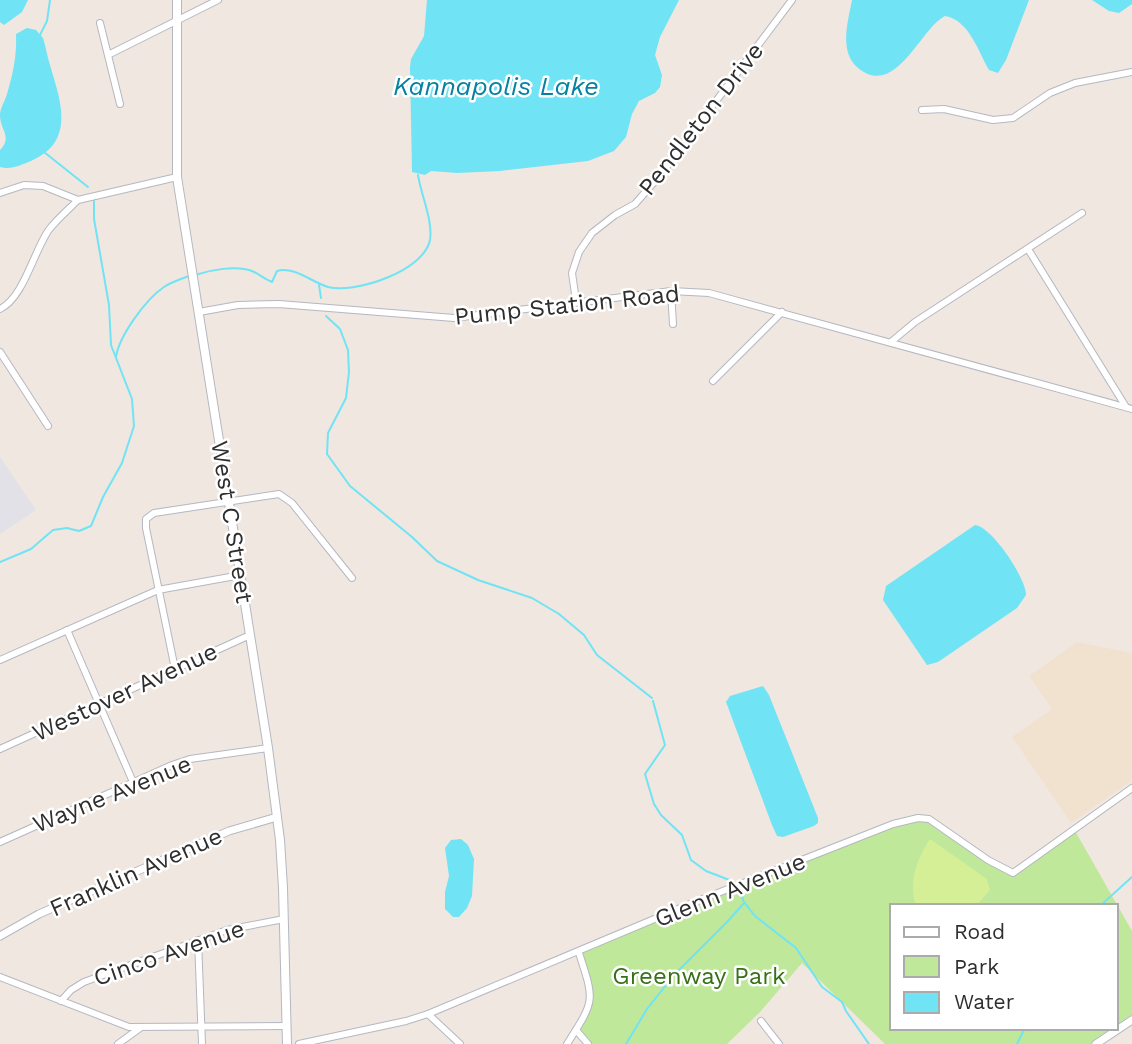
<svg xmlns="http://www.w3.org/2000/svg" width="1132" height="1044" font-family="'Work Sans',sans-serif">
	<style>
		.industrial { fill: #e2e1e8 }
		.education { fill: #f1e2d0 }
		.green { fill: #bfe89b; fill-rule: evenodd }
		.pitch { fill: #d5ef97 }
		.water { fill: #70e3f5 }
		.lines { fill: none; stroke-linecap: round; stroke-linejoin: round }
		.stream { stroke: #70e3f5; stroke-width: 2 }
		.minor-casing { stroke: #b4b8c2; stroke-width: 8 }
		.tertiary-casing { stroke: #b4b8c2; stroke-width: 9 }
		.secondary-casing { stroke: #b4b8c2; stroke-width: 10 }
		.minor { stroke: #fff; stroke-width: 6 }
		.tertiary { stroke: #fff; stroke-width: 7 }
		.secondary { stroke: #fff; stroke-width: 8 }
		.labels { text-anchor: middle; stroke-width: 5; stroke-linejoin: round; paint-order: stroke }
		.street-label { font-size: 24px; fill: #2e2e2e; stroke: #fff }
		.park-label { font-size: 24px; fill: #367118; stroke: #fff }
		.water-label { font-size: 26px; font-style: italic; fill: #0881a1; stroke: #fff }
	</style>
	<rect width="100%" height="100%" fill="#f0e7e0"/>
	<path class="industrial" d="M0,457L36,510L0,534Z"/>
	<path class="education" d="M1077,642L1132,653V780L1071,823L1012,737L1052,709L1029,676Z"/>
	<path class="green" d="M929,819L1013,873L1074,829L1132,931V1020L1100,1044H885L802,963L760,1012L727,1044H588L576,1030L592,990L579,953L893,824ZM892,906H1116V1028H892Z"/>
	<path class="pitch" d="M930,839L987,879L990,890L976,906H916C908,881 917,859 930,839Z"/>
	<g class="water">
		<path d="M0,0H28L22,12L4,25L0,22Z"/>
		<path d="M427,0H679L660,37L655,55L662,75L660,87L655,93L639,101L632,114L626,137L614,151L588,161L500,171L457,173L431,171L425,175L412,172L410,67L411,59L424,36Z"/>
		<path d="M852,0H1029L1006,60L998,73L989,70C978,51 969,20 945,16C921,27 895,101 857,67C839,51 848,21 852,0Z"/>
		<path d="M1092,0H1132V4L1119,13L1109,11Z"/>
		<path d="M27,28L36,30L43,38C46,47 47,56 50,65C60,100 77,141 31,161C20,165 12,170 0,167V150C13,137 0,130 0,115C0,108 5,101 7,94C13,74 17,55 16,34Z"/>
		<path d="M975,525C992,527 1026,578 1026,595L1017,608L938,662L927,665L883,600L886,586Z"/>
		<path d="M763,686L769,695L818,818V823L814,826L783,837L777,836L772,825L726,702L730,696Z"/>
		<path d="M461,839L468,845L474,859L472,896L467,908L459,917H453L445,909V892L449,876L445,848L451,840Z"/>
	</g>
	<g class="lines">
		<g class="stream">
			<path d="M40,35L47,21L50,0"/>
			<path d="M44,152L88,187"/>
			<path d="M195,275C210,270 236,265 252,271C259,274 264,279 272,282L277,271C295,266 311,282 328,287C355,294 424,271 430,240C433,220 421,195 418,175"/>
			<path d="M319,285L321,298"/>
			<path d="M326,316L340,329L348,350L349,372L346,398L328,433L327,454L350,486L412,537L437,561L478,580L532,598L559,614L584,635L597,655L652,698"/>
			<path d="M116,357C119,336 146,299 164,287C171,282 181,279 189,276"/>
			<path d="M0,562L31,549L53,530L67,528L79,531L91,526L103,497L122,463L134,426L132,399L111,345L109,305L94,219V201"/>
			<path d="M653,701L665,745L645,774L654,804L661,815L682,835L691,860L706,871L732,881"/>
			<path d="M741,894L744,902L755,916L796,948L822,987L842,1002L846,1011L869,1044"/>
			<path d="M1100,906L1132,877"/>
			<path d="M626,1044L647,1009L674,975L728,921L744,903"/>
			<path d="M1017,1044L1025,1028"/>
		</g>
		<g class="minor-casing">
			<g id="minor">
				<path d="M100,23L120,104"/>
				<path d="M108,55L218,0"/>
				<path d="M922,110L944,109L993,120L1013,118L1050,93L1075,83L1132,72"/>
				<path d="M0,193L24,185L43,186L78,200L177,177"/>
				<path d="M1028,249L1126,407"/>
				<path d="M671,291L673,324"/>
				<path d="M576,301L572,273L579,252L592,233L615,215L635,204L662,173L792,0"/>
				<path d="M0,309C23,298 33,254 48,231C56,220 68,210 78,200"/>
				<path d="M199,312L238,305L279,304L454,318L671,291L709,293L1132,409"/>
				<path d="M891,342L915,322L1082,213"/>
				<path d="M0,352L48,426"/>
				<path d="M713,381L782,312"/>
				<path d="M67,630L133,782"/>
				<path d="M0,660L158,590L241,575"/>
				<path d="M175,669L146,528V519L154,513L279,494L292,503L352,578"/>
				<path d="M0,749L250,635"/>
				<path d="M0,842L172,765L190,759L268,748"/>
				<path d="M198,940L202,1044"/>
				<path d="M0,977L129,1027L287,1026"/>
				<path d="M61,1001L71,990L84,982L227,930L284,919"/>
				<path d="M428,1014L460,1044"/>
				<path d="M761,1021L779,1044"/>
				<path d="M576,1030L588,1044"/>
				<path d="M118,1044L140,1028"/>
				<path d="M299,1044L406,1021L428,1014L690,904L893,824L918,818L929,819L988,860L1013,873L1132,788"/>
				<path d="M567,1044C595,1000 595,1002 579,953"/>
			</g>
		</g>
		<g class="tertiary-casing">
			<g id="tertiary">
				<path d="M0,936L39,914L229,831L277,817"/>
				<path d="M1096,1044L1132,1020"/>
			</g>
		</g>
		<g class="secondary-casing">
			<path id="secondary" d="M177,0V177L268,748L280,840L283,888L287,1044"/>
		</g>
		<use href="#minor" class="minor"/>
		<use href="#tertiary" class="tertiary"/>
		<use href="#secondary" class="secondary"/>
	</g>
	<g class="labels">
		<g class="street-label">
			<text transform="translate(701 119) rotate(-52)" y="8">Pendleton Drive</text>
			<text transform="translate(567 305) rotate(-6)" y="8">Pump Station Road</text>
			<text transform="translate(232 522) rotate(81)" y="8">West C Street</text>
			<text transform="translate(125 692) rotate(-25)" y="8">Westover Avenue</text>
			<text transform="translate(112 794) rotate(-22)" y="8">Wayne Avenue</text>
			<text transform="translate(136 872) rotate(-24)" y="8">Franklin Avenue</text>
			<text transform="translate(730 890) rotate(-22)" y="8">Glenn Avenue</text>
			<text transform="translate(169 953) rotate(-19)" y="8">Cinco Avenue</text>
		</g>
		<g class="park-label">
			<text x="699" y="984">Greenway Park</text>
		</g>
		<g class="water-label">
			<text x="496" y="95">Kannapolis Lake</text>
		</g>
	</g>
	<rect x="890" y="904" width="228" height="126" fill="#ffffff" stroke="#ababab" stroke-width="2"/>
	<rect x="904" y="927" width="35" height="10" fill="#ffffff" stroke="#ababab" stroke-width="2"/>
	<text x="954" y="939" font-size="21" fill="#2e2e2e">Road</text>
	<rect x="904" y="956" width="35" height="21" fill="#bfe89b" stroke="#ababab" stroke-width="2"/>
	<text x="954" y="974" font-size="21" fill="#2e2e2e">Park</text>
	<rect x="904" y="992" width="35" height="21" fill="#70e3f5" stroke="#ababab" stroke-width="2"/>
	<text x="954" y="1009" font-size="21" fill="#2e2e2e">Water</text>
</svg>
